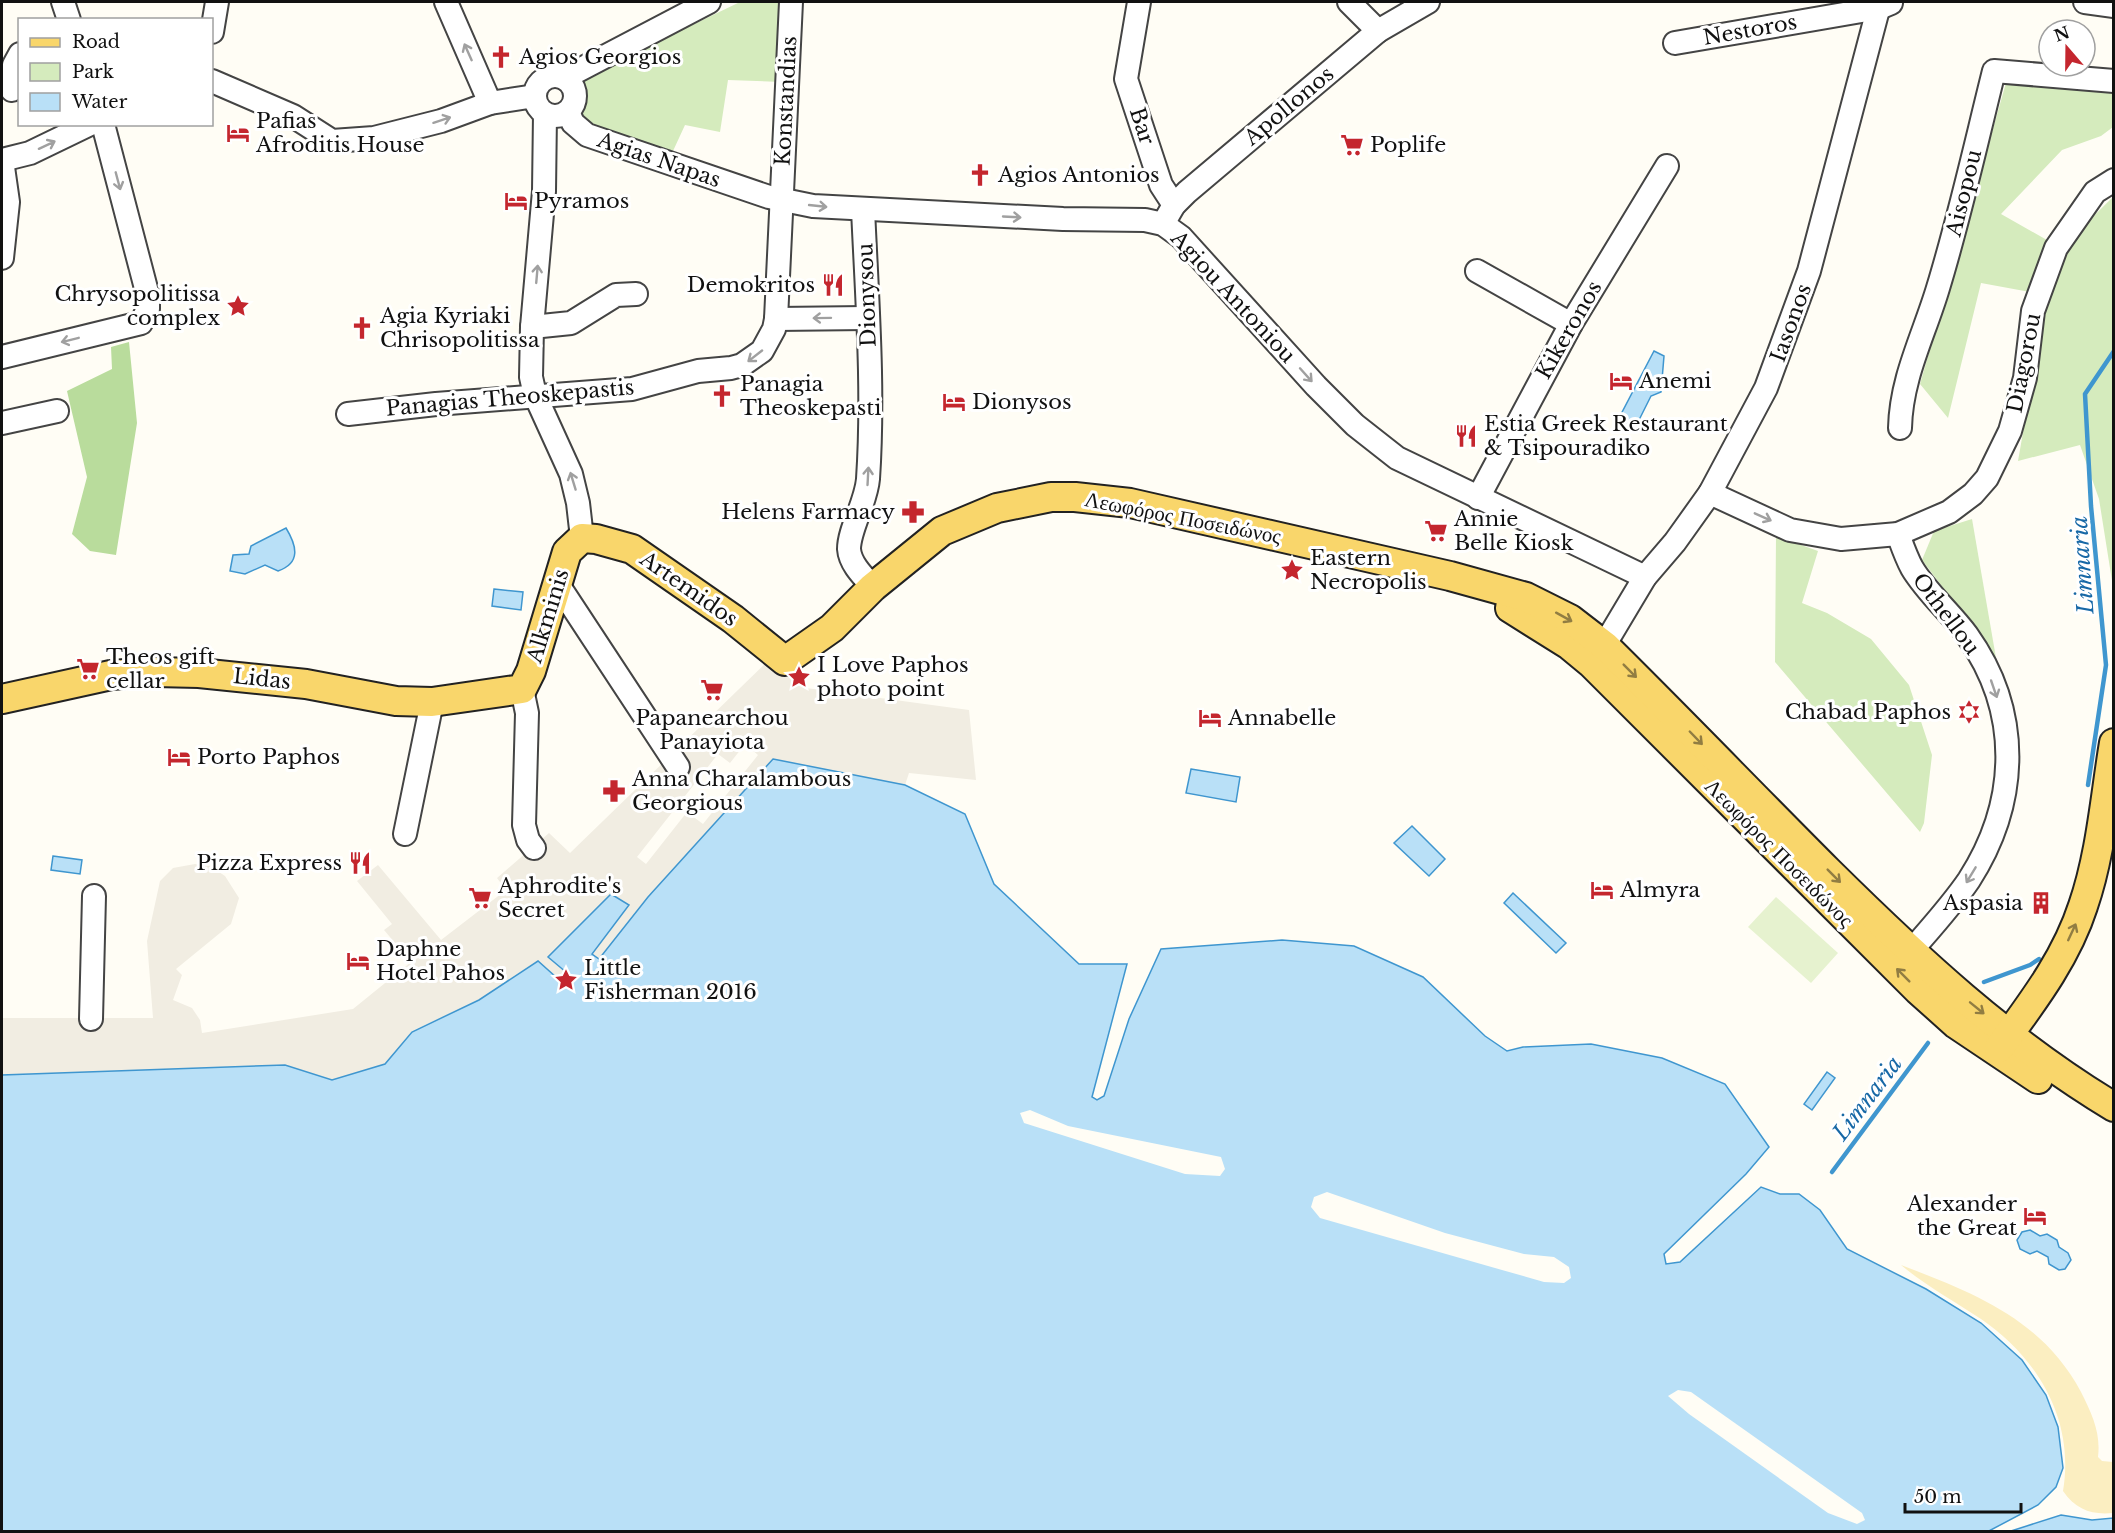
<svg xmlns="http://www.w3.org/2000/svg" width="2115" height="1533" font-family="'Libre Baskerville',serif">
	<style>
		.green { fill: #d5ebbd }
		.forest { fill: #b9dc9c }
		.sand { fill: #fbeec1 }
		.pitch { fill: #e6f2cf }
		.plaza { fill: #f1ede2; fill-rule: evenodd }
		.water { fill: #b9e0f7; stroke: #3f96cf; stroke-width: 1.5 }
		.pier { fill: #fffdf5 }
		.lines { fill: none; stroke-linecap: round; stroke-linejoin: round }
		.stream { stroke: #3f96cf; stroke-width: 4.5 }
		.minor-casing { stroke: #444; stroke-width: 26 }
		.major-casing { stroke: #222; stroke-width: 32 }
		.minor { stroke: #fff; stroke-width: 22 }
		.major { stroke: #f9d66b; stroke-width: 28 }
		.oneway { stroke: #a0a0a0 }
		.oneway2 { stroke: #917d42 }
		.labels { text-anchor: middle; stroke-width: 6; stroke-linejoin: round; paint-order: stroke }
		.street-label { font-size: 21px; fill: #111; stroke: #fff }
		.poi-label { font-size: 21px; fill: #111; stroke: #fff; text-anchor: start }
		.water-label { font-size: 22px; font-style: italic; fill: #1768a6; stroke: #fff }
	</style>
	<rect width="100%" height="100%" fill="#fffdf5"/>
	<g class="green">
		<path d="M740,2H779L782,82L728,80L720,132L685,125L673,151L581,124L582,78Z"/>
		<path d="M2008,76L2103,93L2113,90V127L2101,136L2062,150L2001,214L2061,248L2113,197V587L2099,499L2080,445L2018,461L2047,295L1981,283L1948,418L1920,384Z"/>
		<path d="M1972,519L1996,658L1922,560L1934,531Z"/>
		<path d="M1776,536L1818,551L1802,603L1827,613L1871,639L1909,685L1932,755L1924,823L1920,832L1775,662Z"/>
	</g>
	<path class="forest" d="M129,342L137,423L116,555L90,551L72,534L87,477L67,391L112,369L111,347Z"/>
	<path class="sand" d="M1901,1265C1974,1293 2042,1319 2081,1392C2092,1414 2101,1433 2098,1457L2102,1461L2113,1462V1513C2092,1515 2076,1510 2063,1491C2075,1420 2038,1358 1981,1319C1954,1301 1926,1286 1901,1265Z"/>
	<path class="pitch" d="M1776,897L1838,953L1811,983L1748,927Z"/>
	<path class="plaza" d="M769,660L806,688L969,710L976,780L909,773L905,785L773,759L648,897L599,959L592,954L629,905L564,942L549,957L573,978L566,986L538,962L479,1000L412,1031L385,1064L332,1080L285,1065L2,1075V1018H153L147,941L160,881L173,868L195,864L210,866L225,876L239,898L231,924L176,969L182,975L173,1000L192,1008L200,1020L202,1033L353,1009L411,962L384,930L392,924L357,881L378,865L441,940L506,890L497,878L549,833L570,853ZM745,744L758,755L703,824L687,812L646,864L637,857L718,754L730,763Z"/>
	<g class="water">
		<path d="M1654,351L1664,356L1661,392L1651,396L1635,428L1619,418Z"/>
		<path d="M286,528C297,546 301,563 278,571L265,565L245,574L230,571L233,555L249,554L251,546Z"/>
		<path d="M494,589L523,592L521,610L492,606Z"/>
		<path d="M773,759L905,785L965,814L994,884L1079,964H1127L1092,1097L1097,1100L1104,1096L1129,1019L1161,949L1282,940L1354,946L1423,977L1485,1036L1507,1051L1523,1047L1591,1044L1662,1058L1725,1084L1769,1147L1746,1174L1664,1254L1666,1264L1680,1262L1761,1187L1780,1194H1799L1820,1210L1847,1249L1926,1289L1981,1323L2022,1360L2046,1395L2058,1427L2063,1468L2056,1487L2038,1505L1987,1532H2V1075L285,1065L332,1080L385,1064L412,1032L479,1000L538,961L566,986L573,978L548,957L611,894L629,905L592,954L599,959L648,897Z"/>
		<path d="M1191,769L1240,777L1236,802L1186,793Z"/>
		<path d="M1412,826L1445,859L1429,876L1394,843Z"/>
		<path d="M53,856L82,860L80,874L51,870Z"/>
		<path d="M1513,893L1566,943L1556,953L1504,903Z"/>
		<path d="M1827,1072L1835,1078L1812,1110L1804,1104Z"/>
		<path d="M2030,1230L2040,1236L2047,1234L2057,1240L2059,1247L2068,1253L2071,1260L2065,1269L2059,1270L2049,1264L2048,1257L2037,1251L2030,1254L2020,1249L2017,1240L2022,1232Z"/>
		<path d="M2061,1515L2092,1520L2113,1518V1531H2011Z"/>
	</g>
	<g class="pier">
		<path d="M1030,1110L1068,1126L1221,1157L1225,1169L1220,1176L1185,1174L1024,1123L1020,1113Z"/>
		<path d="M1327,1192L1445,1233L1524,1254L1554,1257L1569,1267L1571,1278L1564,1283L1544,1282L1320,1218L1311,1207L1314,1197Z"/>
		<path d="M1678,1390L1691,1392L1862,1513L1865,1520L1857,1524L1828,1513L1689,1414L1668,1396Z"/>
	</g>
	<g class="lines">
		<g class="stream">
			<path d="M2088,785L2106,665L2091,506L2085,394L2114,351"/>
			<path d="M1984,982L2030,965L2039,959"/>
			<path d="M1832,1172L1928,1043"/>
		</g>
		<g class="minor-casing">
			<g id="minor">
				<path d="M63,2L69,20"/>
				<path d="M446,2L490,103"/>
				<path d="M1139,2L1126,79L1161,185L1174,205"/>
				<path d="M1349,2L1378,31"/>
				<path d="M2085,2L2114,6"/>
				<path d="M212,32L217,2"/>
				<path d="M1675,43L1879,8L1891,3"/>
				<circle cx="555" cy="96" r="20"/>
				<path d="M564,78L709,2"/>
				<path d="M212,81L293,116L332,141L374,138L441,121L490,103L535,96"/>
				<path d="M12,90L14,65L20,54"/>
				<path d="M568,112L573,123L587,135L769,197L813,206L1063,219L1145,220L1163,224L1181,237L1316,386L1355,425L1397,458L1645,577"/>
				<path d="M545,114L544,191L532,327L531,377L535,395L571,474L578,503L582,538"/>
				<path d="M2,160L30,153L90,124"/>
				<path d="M863,209C867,299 874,389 868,479C866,503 849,529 849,549C850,564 864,577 873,587"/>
				<path d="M1163,224L1174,205L1187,192L1378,31L1428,2"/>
				<path d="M2,258L8,202L2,160"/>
				<path d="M1477,271L1571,324"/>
				<path d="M776,319L867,318"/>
				<path d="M532,327L571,323L616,295L636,294"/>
				<path d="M2,357L141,323L148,309V296L103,124"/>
				<path d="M348,414L436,404L632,389L698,371L731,368L742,365L762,351L774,329L776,319L791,2"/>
				<path d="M2,423L57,411"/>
				<path d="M1900,428C1901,378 1924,335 1938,288C1960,216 1976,143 1994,71L2114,81"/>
				<path d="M1710,493L1790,530L1841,539L1898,534L1949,512L1973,494L1987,478L2010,431L2025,378L2033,311L2056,248L2095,192L2114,180"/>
				<path d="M1478,498L1571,324L1667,166"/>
				<path d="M1898,534C1902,545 1906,557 1912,568C1927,593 1950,612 1967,635C2022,712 2019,802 1969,880C1952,905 1931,928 1911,951"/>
				<path d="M557,583L678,767"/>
				<path d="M1596,659L1645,577L1675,542L1710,493L1766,388L1809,271L1880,2"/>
				<path d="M522,689L527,713L524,825L528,840L534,848"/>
				<path d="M405,834L432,702"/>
				<path d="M91,1019L94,896"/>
			</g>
		</g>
		<g class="major-casing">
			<g id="major">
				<path d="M1510,608L1569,645L1592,664L1918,990L1956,1024L2038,1079"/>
				<path d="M2,699L111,675L155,672L199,673L306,684L396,701L432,702L522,689L531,671L567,552L582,538L596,539L632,549L733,619L785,661L832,628L873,587L942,531L997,508L1051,497H1075L1130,503L1450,576L1526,597L1570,619L1605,646C1680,720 1753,796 1828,871C1917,959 2006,1042 2114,1107"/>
				<path d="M1999,1048C2031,1004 2066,959 2083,906C2101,854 2105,797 2114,743"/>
			</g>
		</g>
		<use href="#minor" class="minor"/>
		<use href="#major" class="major"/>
	</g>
	<defs><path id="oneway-shaft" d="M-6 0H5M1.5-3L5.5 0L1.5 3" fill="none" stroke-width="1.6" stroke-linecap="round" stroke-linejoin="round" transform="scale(1.5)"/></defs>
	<g class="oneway">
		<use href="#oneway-shaft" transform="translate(468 52) rotate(-114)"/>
		<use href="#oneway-shaft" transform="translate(442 120) rotate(-18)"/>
		<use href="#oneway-shaft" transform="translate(47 145) rotate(-25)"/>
		<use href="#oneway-shaft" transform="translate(118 181) rotate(75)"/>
		<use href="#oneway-shaft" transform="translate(818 206) rotate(6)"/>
		<use href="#oneway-shaft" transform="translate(1012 217) rotate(3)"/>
		<use href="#oneway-shaft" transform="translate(537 274) rotate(-85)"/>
		<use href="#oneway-shaft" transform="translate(822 318) rotate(179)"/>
		<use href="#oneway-shaft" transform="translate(70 340) rotate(166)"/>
		<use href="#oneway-shaft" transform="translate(755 356) rotate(142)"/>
		<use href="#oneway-shaft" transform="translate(1306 375) rotate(48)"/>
		<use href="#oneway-shaft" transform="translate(868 476) rotate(-87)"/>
		<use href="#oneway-shaft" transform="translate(573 481) rotate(-107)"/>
		<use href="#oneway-shaft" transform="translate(1763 517) rotate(24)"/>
		<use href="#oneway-shaft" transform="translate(1994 689) rotate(71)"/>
		<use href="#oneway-shaft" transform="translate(1971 875) rotate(121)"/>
	</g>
	<g class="oneway2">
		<use href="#oneway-shaft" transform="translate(1564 617) rotate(29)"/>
		<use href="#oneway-shaft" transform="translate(1630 671) rotate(45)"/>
		<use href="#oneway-shaft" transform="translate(1696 738) rotate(46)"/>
		<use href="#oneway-shaft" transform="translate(1834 876) rotate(45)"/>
		<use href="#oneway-shaft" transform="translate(2072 932) rotate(-65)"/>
		<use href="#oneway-shaft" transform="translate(1903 975) rotate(-135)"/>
		<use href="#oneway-shaft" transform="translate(1977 1008) rotate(39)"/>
	</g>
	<defs>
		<g id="church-bare" transform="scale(1.8)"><path d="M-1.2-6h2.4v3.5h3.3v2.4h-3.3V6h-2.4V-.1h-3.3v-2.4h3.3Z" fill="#c4262e" stroke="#fff" stroke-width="2.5" paint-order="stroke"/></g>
		<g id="hotel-bare" transform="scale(1.8)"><path d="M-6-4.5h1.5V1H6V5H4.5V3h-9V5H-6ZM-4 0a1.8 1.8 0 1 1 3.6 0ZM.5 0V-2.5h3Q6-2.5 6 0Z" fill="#c4262e" stroke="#fff" stroke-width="2.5" paint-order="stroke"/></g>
		<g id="supermarket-bare" transform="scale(1.8)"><path d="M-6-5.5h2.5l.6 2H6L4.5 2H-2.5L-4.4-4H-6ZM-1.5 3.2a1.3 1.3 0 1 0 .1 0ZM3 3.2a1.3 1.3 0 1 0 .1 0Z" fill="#c4262e" stroke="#fff" stroke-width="2.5" paint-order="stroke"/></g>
		<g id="restaurant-bare" transform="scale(1.8)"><path d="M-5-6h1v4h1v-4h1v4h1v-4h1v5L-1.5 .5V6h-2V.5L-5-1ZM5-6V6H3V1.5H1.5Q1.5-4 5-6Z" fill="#c4262e" stroke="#fff" stroke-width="2.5" paint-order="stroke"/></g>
		<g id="sight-bare" transform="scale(1.8)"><path d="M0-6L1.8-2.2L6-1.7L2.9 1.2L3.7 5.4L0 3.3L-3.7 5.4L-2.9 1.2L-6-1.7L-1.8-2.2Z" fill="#c4262e" stroke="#fff" stroke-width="2.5" paint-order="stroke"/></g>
		<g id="pharmacy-bare" transform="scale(1.8)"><path d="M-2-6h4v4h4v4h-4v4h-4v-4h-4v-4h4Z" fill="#c4262e" stroke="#fff" stroke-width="2.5" paint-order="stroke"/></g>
		<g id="synagogue-bare" transform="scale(1.8)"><path d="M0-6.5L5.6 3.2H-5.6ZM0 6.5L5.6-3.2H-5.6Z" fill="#c4262e" stroke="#fff" stroke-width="2.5" paint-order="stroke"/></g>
		<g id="building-bare" transform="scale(1.8)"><path d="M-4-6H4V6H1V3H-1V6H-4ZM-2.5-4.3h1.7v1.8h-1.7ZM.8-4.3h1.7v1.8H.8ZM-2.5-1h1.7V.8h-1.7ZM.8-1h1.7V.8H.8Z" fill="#c4262e" stroke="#fff" stroke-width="2.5" paint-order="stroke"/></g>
	</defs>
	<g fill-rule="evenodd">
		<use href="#church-bare" x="501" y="57"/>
		<use href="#hotel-bare" x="238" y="133"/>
		<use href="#supermarket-bare" x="1352" y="145"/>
		<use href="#church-bare" x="980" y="175"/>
		<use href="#hotel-bare" x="516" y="201"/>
		<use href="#restaurant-bare" x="833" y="285"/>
		<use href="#sight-bare" x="238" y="306"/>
		<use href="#church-bare" x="362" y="328"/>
		<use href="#hotel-bare" x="1621" y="381"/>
		<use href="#church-bare" x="722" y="396"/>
		<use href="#hotel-bare" x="954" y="402"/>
		<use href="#restaurant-bare" x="1466" y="436"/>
		<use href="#pharmacy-bare" x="913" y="512"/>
		<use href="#supermarket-bare" x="1436" y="531"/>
		<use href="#sight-bare" x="1292" y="570"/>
		<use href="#supermarket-bare" x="88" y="669"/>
		<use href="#sight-bare" x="799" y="677"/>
		<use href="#supermarket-bare" x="712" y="690"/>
		<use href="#synagogue-bare" x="1969" y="712"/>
		<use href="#hotel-bare" x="1210" y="718"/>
		<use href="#hotel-bare" x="179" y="757"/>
		<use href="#pharmacy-bare" x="614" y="791"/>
		<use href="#restaurant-bare" x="360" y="863"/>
		<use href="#hotel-bare" x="1602" y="890"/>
		<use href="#supermarket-bare" x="480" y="898"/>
		<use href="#building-bare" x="2041" y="903"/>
		<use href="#hotel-bare" x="358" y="961"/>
		<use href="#sight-bare" x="566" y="980"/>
		<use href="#hotel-bare" x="2035" y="1216"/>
	</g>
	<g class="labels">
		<g class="street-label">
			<text transform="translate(1750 30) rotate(-10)" y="7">Nestoros</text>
			<text transform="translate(786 101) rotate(-87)" y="7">Konstandias</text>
			<text transform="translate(1289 106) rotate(-40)" y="7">Apollonos</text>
			<text transform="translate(1142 126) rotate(72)" y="7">Bar</text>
			<text transform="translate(659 160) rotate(19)" y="7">Agias Napas</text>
			<text transform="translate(1964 193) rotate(-76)" y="7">Aisopou</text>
			<text transform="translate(867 295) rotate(-92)" y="7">Dionysou</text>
			<text transform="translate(1233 297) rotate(47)" y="7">Agiou Antoniou</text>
			<text transform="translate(1791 323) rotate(-70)" y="7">Iasonos</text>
			<text transform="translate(1569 330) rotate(-60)" y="7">Kikeronos</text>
			<text transform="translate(2024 363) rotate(-79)" y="7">Diagorou</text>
			<text transform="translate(510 398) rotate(-5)" y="7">Panagias Theoskepastis</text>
			<text transform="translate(1183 518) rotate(11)" y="7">Λεωφόρος Ποσειδώνος</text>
			<text transform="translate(689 589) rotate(35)" y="7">Artemidos</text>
			<text transform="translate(1946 614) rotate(53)" y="7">Othellou</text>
			<text transform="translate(548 616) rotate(-73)" y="7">Alkminis</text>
			<text transform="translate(262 679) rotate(6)" y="7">Lidas</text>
			<text transform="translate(1779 853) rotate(45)" y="7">Λεωφόρος Ποσειδώνος</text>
		</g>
		<g class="poi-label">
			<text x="519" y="64">Agios Georgios</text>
			<text x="256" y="128">Pafias<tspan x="256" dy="24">Afroditis House</tspan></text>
			<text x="1370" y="152">Poplife</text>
			<text x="998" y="182">Agios Antonios</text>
			<text x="534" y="208">Pyramos</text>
			<text x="815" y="292" text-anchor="end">Demokritos</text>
			<text x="220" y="301" text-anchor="end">Chrysopolitissa<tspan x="220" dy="24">complex</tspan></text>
			<text x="380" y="323">Agia Kyriaki<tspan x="380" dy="24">Chrisopolitissa</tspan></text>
			<text x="1639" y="388">Anemi</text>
			<text x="740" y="391">Panagia<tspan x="740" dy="24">Theoskepasti</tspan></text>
			<text x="972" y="409">Dionysos</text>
			<text x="1484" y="431">Estia Greek Restaurant<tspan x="1484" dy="24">&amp; Tsipouradiko</tspan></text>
			<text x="895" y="519" text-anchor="end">Helens Farmacy</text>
			<text x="1454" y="526">Annie<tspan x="1454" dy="24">Belle Kiosk</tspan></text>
			<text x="1310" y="565">Eastern<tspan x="1310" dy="24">Necropolis</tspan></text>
			<text x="106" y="664">Theos gift<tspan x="106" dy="24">cellar</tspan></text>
			<text x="817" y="672">I Love Paphos<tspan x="817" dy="24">photo point</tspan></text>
			<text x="1951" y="719" text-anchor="end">Chabad Paphos</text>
			<text x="712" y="725" text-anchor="middle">Papanearchou<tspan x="712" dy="24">Panayiota</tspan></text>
			<text x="1228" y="725">Annabelle</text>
			<text x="197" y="764">Porto Paphos</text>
			<text x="632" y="786">Anna Charalambous<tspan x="632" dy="24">Georgious</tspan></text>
			<text x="342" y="870" text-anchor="end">Pizza Express</text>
			<text x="498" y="893">Aphrodite's<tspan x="498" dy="24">Secret</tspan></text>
			<text x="1620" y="897">Almyra</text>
			<text x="2023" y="910" text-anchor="end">Aspasia</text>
			<text x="376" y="956">Daphne<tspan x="376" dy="24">Hotel Pahos</tspan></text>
			<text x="584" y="975">Little<tspan x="584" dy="24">Fisherman 2016</tspan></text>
			<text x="2017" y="1211" text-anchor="end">Alexander<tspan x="2017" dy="24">the Great</tspan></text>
		</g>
		<g class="water-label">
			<text transform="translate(2082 565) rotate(-94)" y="8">Limnaria</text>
			<text transform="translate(1867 1098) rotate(-53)" y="8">Limnaria</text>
		</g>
	</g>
	<rect width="2115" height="1533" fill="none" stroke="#111111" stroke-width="6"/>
	<rect x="18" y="18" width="195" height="108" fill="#ffffff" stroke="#a0a0a0" stroke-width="1.5"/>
	<rect x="30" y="38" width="30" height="9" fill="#f9d66b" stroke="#a0a0a0" stroke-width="1.5"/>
	<text x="72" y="48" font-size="18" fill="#111111">Road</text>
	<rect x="30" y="63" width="30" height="18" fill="#d5ebbd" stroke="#a0a0a0" stroke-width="1.5"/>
	<text x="72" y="78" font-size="18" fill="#111111">Park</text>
	<rect x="30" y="93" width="30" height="18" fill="#b9e0f7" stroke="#a0a0a0" stroke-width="1.5"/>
	<text x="72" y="108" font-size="18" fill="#111111">Water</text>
	<g transform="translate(2067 48) rotate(340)"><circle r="28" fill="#ffffff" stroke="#a0a0a0" stroke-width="1.5"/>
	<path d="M0-4.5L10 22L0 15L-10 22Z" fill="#c4262e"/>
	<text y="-9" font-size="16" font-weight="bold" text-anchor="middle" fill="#111111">N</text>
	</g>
	<path d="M1905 1503v9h116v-9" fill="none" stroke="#111111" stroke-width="3"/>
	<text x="1914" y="1503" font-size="18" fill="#111111" stroke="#ffffff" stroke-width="4.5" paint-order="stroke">50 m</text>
</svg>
